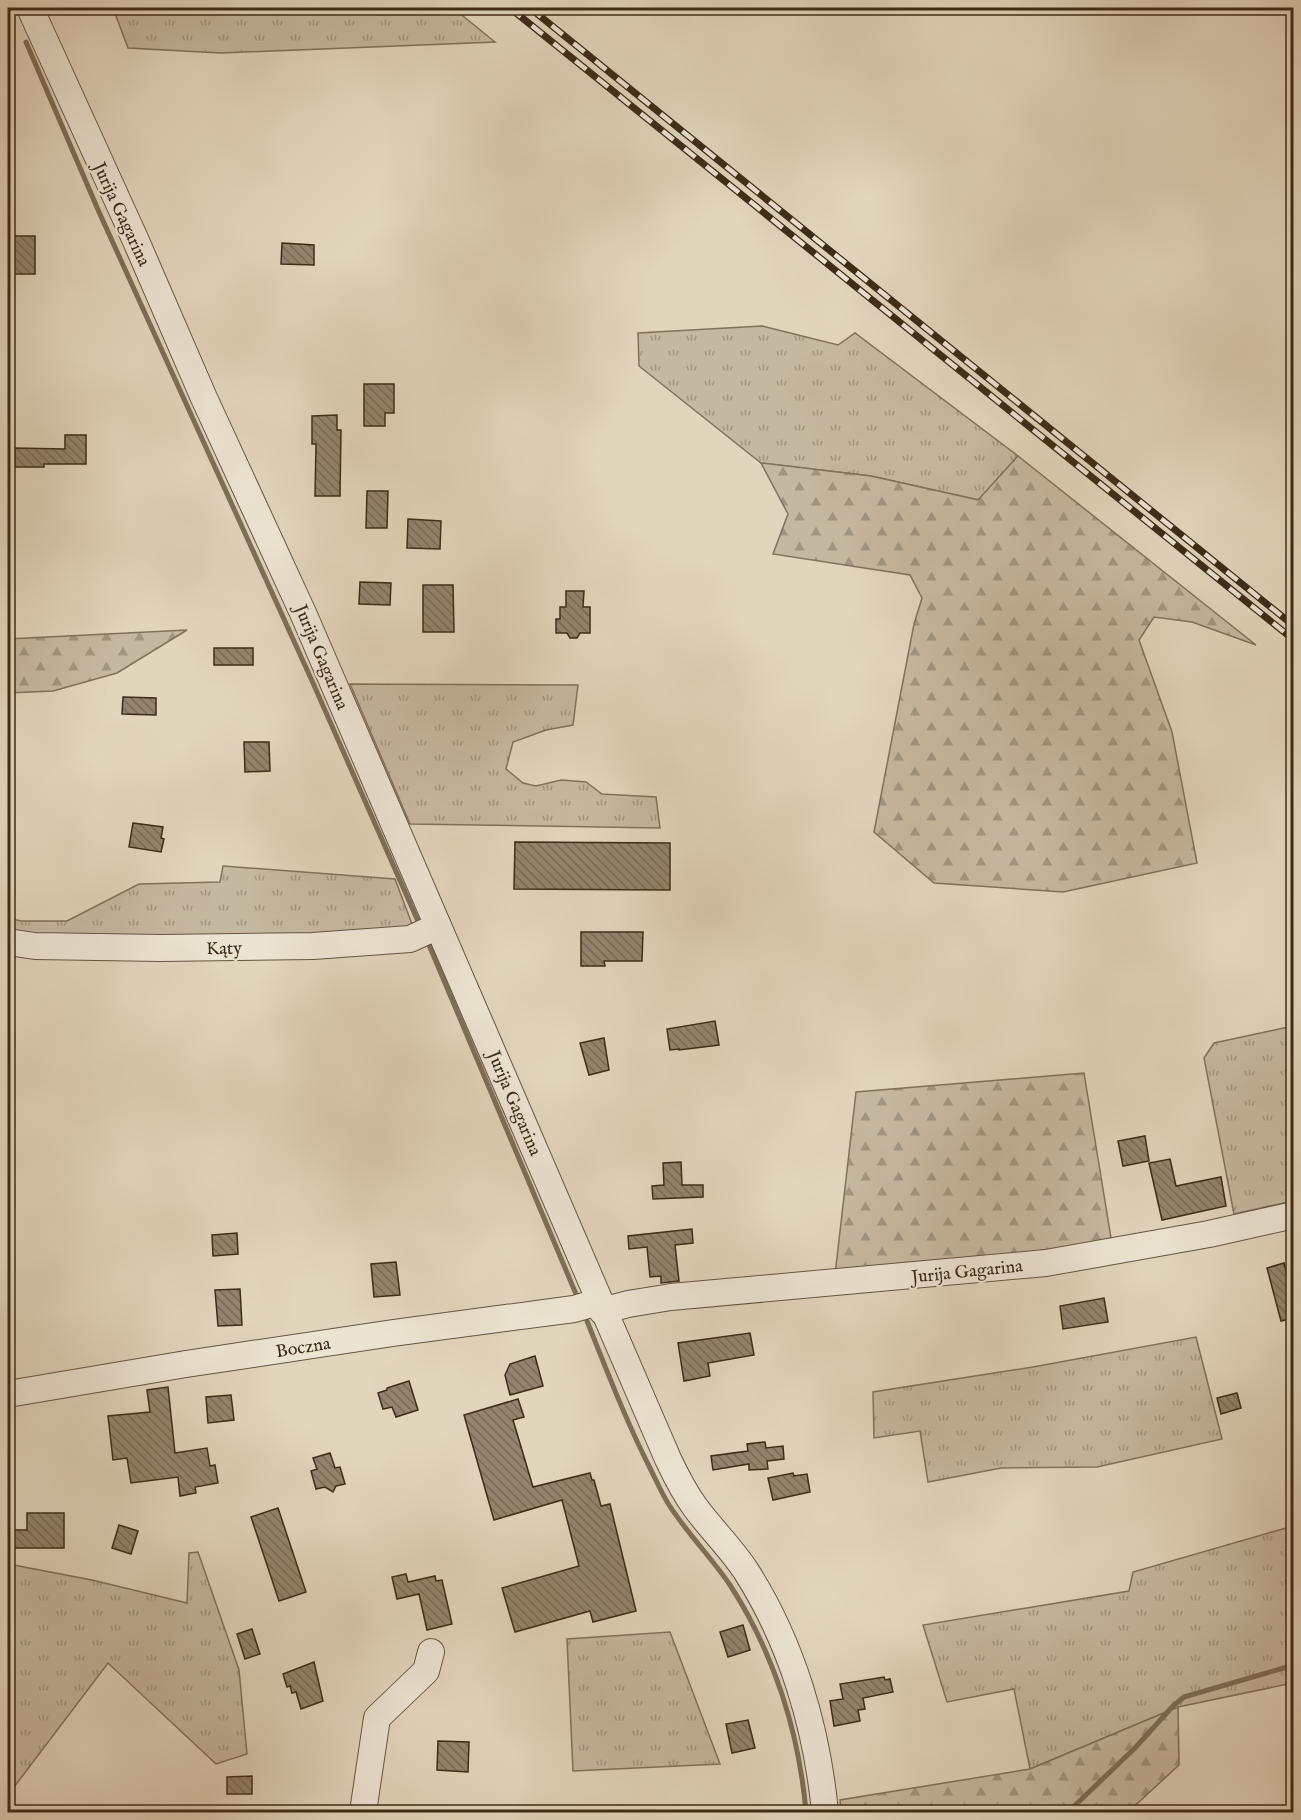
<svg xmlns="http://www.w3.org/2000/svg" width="1301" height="1820" font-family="'IM FELL English',serif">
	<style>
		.grass { fill: url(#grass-tufts); stroke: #80725c; stroke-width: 1.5 }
		.forest { fill: url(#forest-firs); stroke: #80725c; stroke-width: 1.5 }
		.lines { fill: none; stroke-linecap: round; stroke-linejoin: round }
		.stream { stroke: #7d6f58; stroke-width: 5 }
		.building { fill: url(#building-back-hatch); stroke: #3c2c17; stroke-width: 1.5 }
		.minor-casing { stroke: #655640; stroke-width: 28 }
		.minor { stroke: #ece4d3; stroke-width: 26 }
		.rail-casing { stroke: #3c2c17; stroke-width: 7 }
		.rail { stroke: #ece4d3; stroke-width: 4.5; stroke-dasharray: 14; stroke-linecap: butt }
		.labels { text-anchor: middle; stroke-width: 4.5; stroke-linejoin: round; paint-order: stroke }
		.street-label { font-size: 18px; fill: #3c2c17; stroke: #ece4d3 }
	</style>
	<defs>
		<pattern id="grass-tufts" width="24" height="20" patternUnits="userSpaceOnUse" patternTransform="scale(1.5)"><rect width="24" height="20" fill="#c5b8a0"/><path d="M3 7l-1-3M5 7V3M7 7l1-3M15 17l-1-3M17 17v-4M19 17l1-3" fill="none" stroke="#a19681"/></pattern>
		<pattern id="forest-firs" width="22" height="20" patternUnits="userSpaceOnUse" patternTransform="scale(1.5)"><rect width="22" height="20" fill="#c5b8a0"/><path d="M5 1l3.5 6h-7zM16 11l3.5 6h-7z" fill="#a19681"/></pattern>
		<pattern id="building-back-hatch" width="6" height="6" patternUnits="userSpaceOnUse" patternTransform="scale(1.5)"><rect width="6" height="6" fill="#92846d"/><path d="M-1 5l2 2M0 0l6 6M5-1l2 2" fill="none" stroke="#786c59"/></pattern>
	</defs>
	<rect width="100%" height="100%" fill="#e1d5bc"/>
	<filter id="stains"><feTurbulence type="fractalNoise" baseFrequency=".00333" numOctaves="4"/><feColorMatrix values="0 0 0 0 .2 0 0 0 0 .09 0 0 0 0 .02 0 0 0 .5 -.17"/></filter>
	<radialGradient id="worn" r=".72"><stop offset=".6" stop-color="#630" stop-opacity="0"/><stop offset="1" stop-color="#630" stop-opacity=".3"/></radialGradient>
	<g class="grass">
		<path d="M113,8H453L495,42L221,53L128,48Z"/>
		<path d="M762,326L838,345L855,333L1018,456L979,500L871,476L761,463L639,366L638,333Z"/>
		<path d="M350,684L578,685L573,725L546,730L513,742L506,769L523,783L536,786L561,780L586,782L602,794L656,797L660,828L410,824Z"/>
		<path d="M223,866L395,879L412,924L400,934L8,936V918L21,921H67L139,884L220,882Z"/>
		<path d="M1293,1026V1201L1234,1214L1204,1058L1214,1043Z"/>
		<path d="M1196,1337L1222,1439L1097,1467L1001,1468L928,1482L920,1431L874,1438L873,1392L1033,1367Z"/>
		<path d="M1293,1526V1683L1178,1707L1030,1769L1014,1689L947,1702L923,1625L1129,1591L1133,1572Z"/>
		<path d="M198,1552L239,1670L247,1754L216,1764L108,1663L8,1795V1564L92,1580L187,1603L189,1553Z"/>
		<path d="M670,1632L720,1764L573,1771L567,1639Z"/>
		<path d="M213,1807L308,1812H213Z"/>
	</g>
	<g class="forest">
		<path d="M1018,456L1256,645L1192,622L1154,617L1139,640L1172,732L1197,863L1063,892L934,883L874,832L914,624L922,598L910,575L773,554L788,514L761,463L871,476L978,500Z"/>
		<path d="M187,630L117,673L53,691L8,693V639Z"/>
		<path d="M1084,1073L1111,1238L1045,1252L835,1275L856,1092Z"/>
		<path d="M1178,1707L1179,1765L1128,1812H841L840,1800L1030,1769Z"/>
	</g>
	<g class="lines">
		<g class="stream">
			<path d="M26,42L99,212L313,683L417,919"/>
			<path d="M429,945L576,1294"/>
			<path d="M587,1321C607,1371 626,1421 650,1468C656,1480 662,1494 669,1505C687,1533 711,1557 730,1585C774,1653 799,1732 806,1812"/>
			<path d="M1068,1812L1135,1748L1173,1706L1184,1697L1294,1665"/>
		</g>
	</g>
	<g class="building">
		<rect x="8" y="236" width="27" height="38"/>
		<path d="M282,243L314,245V265L281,264Z"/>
		<path d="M364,384H394V413H385V426H364Z"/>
		<path d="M337,415V430H341L340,496H315L316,444H312V416Z"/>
		<path d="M65,435H86V464H44V467H15V448L65,449Z"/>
		<path d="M367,491H388L387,528H366Z"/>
		<path d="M408,519L441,521L440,549L407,548Z"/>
		<path d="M360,582L391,583L390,605L359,604Z"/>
		<path d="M423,585H453L454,632H423Z"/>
		<path d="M566,591H584L583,607H590V633H580L577,638H570L567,633H556V619H560V607H566Z"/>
		<rect x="214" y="648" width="39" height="17"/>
		<path d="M123,697L156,698V715L122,714Z"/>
		<path d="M244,742H269L270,771L245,772Z"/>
		<path d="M133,823L163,827L161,838L164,839L161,852L129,847Z"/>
		<path d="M515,842L670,843V890L514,889Z"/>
		<path d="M581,932H643L642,961H604L605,966H581Z"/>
		<path d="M715,1021L719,1045L679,1050V1049L670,1050L667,1029Z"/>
		<path d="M604,1038L609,1070L589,1075L580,1043Z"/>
		<path d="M1145,1136L1149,1161L1123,1166L1118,1141Z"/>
		<path d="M1170,1159L1176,1186L1221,1177L1226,1206L1162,1220L1149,1163Z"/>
		<path d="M681,1162L682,1185H703V1197L653,1199L652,1186L664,1185L663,1163Z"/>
		<path d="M692,1229L693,1243L675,1245L679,1281L661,1283V1276L650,1277L647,1247L629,1249L628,1236Z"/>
		<path d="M237,1233L238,1254L213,1256L212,1235Z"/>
		<path d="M396,1262L400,1295L374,1297L371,1264Z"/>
		<path d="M1284,1263L1288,1279L1293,1277V1318L1281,1321L1267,1268Z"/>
		<path d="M240,1289L242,1325L218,1326L215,1290Z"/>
		<path d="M1104,1298L1108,1322L1063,1329L1060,1306Z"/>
		<path d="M750,1333L754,1355L708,1363L710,1376L684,1381L678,1343Z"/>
		<path d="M535,1356L543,1386L510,1395L505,1375L510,1364Z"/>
		<path d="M409,1381L418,1410L396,1417L392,1407L383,1409L378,1393L387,1390V1388Z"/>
		<path d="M168,1387L175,1453L207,1448L210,1466L215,1465L218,1483L195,1487L196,1493L180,1496L178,1477L131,1483L127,1458L113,1460L108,1416L150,1412L147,1390Z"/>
		<path d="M1237,1393L1241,1408L1221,1414L1217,1398Z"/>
		<path d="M231,1395L234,1420L208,1423L206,1397Z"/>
		<path d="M518,1399L524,1417L513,1420L533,1487L590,1473L592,1480H594L601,1506L610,1504L636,1611L593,1622L590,1611L515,1632L502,1588L579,1566L562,1500L494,1520L464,1415Z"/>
		<path d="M765,1442L766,1448L783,1446L784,1459L767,1461L768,1469L749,1470V1464L713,1470L711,1456L748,1451L747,1444Z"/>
		<path d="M330,1453L335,1468L340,1467L345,1484L336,1486L333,1492L325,1487L316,1489L311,1471L317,1469L313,1458Z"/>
		<path d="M793,1473L794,1476L807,1474L810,1492L773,1500L768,1478Z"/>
		<path d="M278,1508L306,1592L279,1601L251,1517Z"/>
		<path d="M27,1513H64V1548H8V1530H27Z"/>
		<path d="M119,1525L138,1531L131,1554L112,1548Z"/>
		<path d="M406,1574L408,1582L435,1576L436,1581L442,1580L452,1624L427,1630L419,1594L397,1599L392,1577Z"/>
		<path d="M743,1625L750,1650L728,1657L720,1632Z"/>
		<path d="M252,1629L260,1654L245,1659L237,1634Z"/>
		<path d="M314,1662L323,1701L301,1709L296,1692L292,1693L290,1686L287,1687L283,1674Z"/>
		<path d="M884,1677L885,1680L890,1679L893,1692L863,1698L865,1709L858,1710L860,1721L834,1726L830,1701L843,1699L840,1684Z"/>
		<path d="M748,1720L755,1748L732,1753L726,1724Z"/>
		<path d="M438,1741L469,1742L468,1772L437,1770Z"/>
		<path d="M252,1776V1794H227V1777Z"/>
	</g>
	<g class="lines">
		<g class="minor-casing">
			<g id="minor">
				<path d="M30,8L136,241L204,398L303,613L668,1459C676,1476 684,1492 695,1507C711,1529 731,1548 746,1571C792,1643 817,1728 825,1812"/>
				<path d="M8,942L35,946L161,948L313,946L410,939L438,926"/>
				<path d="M602,1311L628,1304L671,1297L1046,1263L1209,1234L1294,1215"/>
				<path d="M8,1394L186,1364L393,1333L574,1309L598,1302"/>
				<path d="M363,1812L377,1718L426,1671L431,1652"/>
			</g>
		</g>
		<use href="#minor" class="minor"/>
		<g class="rail-casing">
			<g id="rail">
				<path d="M510,8L1294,640"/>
				<path d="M530,8L1294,626"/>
			</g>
		</g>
		<use href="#rail" class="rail"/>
	</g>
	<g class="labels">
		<g class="street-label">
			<text transform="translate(122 214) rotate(65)" y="6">Jurija Gagarina</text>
			<text transform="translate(322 657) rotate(67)" y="6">Jurija Gagarina</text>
			<text transform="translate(224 948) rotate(-1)" y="6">Kąty</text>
			<text transform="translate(515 1103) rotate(67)" y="6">Jurija Gagarina</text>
			<text transform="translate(967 1271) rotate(-6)" y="6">Jurija Gagarina</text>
			<text transform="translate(303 1347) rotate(-9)" y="6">Boczna</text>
		</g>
	</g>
	<rect width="1301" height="1820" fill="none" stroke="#e1d5bc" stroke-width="30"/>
	<rect x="9" y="9" width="1283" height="1802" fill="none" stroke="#3c2c17" stroke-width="3"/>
	<rect x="15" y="15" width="1271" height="1790" fill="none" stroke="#3c2c17" stroke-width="1.5"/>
	<rect width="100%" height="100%" filter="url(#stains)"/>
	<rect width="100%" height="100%" fill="url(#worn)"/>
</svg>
